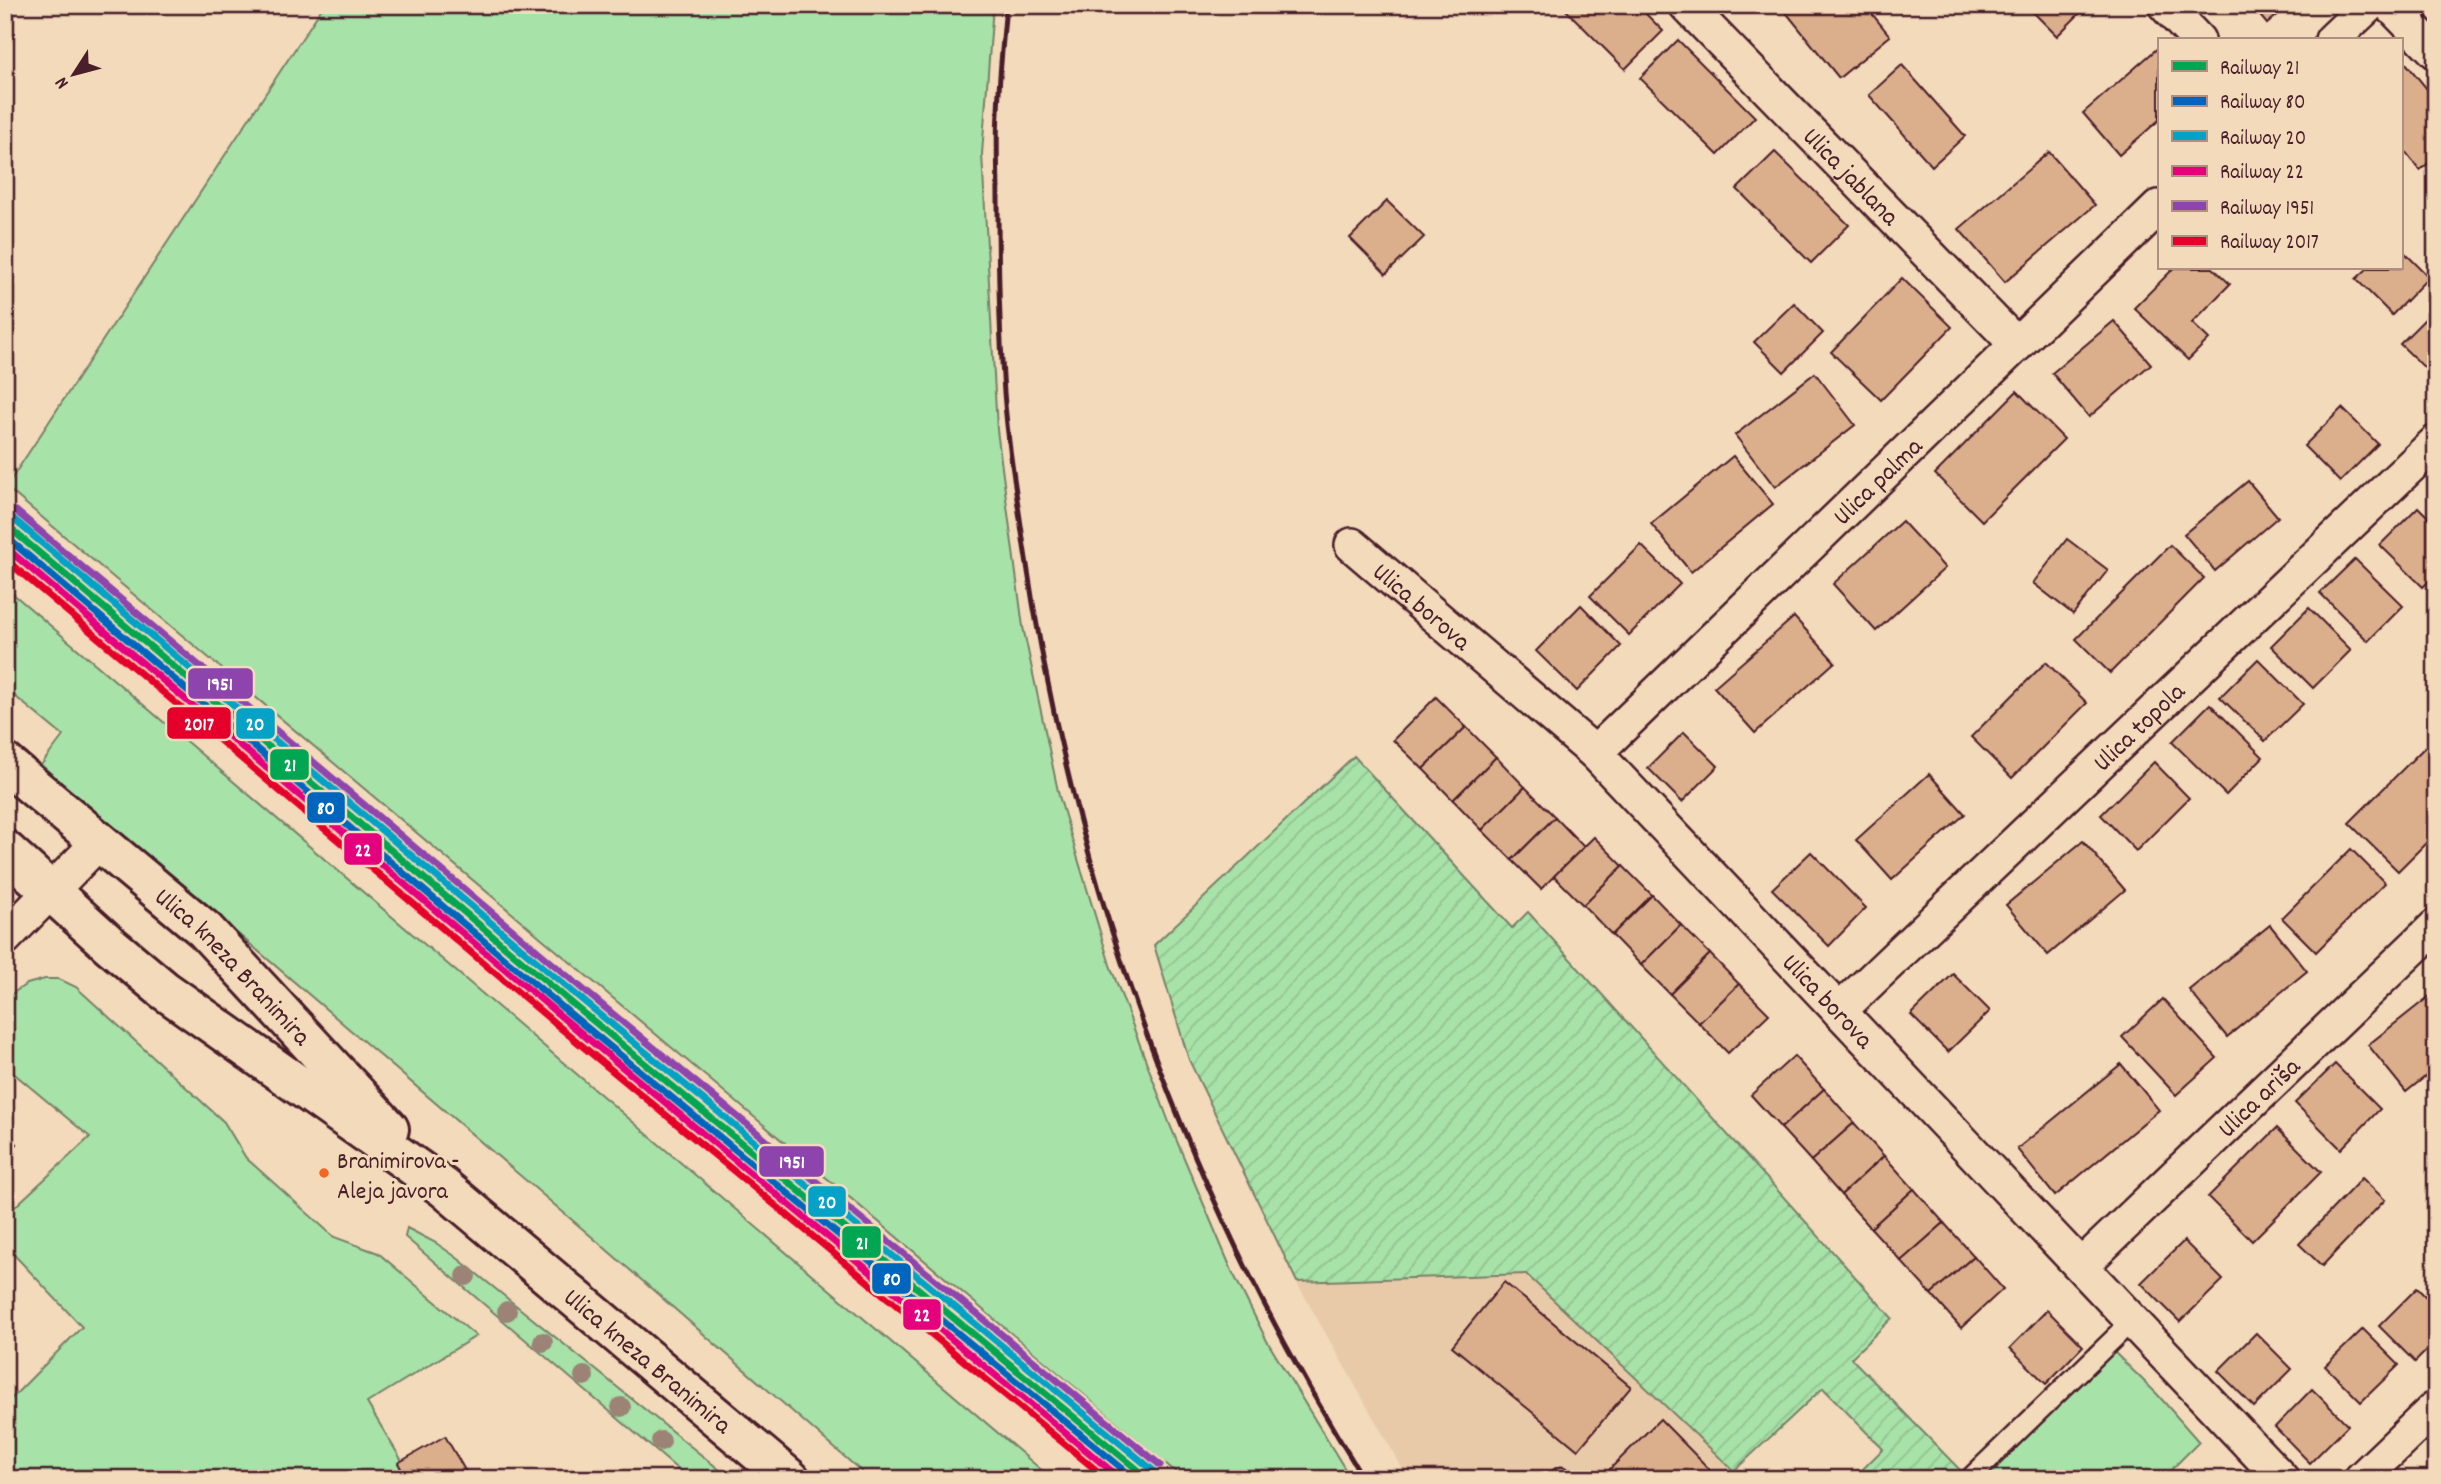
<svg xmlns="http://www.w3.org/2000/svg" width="2441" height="1484" font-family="Dekko,sans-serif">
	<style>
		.built { fill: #e8caa9 }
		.green { fill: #a7e2a8; stroke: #78806a; stroke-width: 2 }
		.garden { fill: url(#garden-furrows); stroke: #78806a; stroke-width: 2 }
		.building { fill: #dbae8c; stroke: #4a1f2b; stroke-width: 2 }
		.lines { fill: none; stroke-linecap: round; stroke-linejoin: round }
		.service-casing { stroke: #4a1f2b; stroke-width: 23 }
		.minor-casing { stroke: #4a1f2b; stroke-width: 38 }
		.secondary-casing { stroke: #4a1f2b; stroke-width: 44 }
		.service { stroke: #f2daba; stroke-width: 18 }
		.minor { stroke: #f2daba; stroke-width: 33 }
		.secondary { stroke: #f2daba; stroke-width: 38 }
		.rail { stroke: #4a1f2b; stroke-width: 5 }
		.rail-1-casing { stroke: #f2daba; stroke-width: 12 }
		.rail-2-casing { stroke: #f2daba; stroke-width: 12 }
		.rail-3-casing { stroke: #f2daba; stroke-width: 12 }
		.rail-4-casing { stroke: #f2daba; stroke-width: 12 }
		.rail-5-casing { stroke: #f2daba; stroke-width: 12 }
		.rail-6-casing { stroke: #f2daba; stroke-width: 12 }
		.rail-1 { stroke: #00a651; stroke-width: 7 }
		.rail-2 { stroke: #0065bd; stroke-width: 7 }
		.rail-3 { stroke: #04a2c6; stroke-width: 7 }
		.rail-4 { stroke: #e5007d; stroke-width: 7 }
		.rail-5 { stroke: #8e44ad; stroke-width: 7 }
		.rail-6 { stroke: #e4002b; stroke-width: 7 }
		.tree { fill: #9d8376 }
		.bus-dot { fill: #f26522; stroke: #f2daba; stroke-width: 2.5 }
		.labels { text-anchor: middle; stroke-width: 6; stroke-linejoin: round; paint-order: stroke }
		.bus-label { font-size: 24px; fill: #4a1f2b; stroke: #f2daba; text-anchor: start }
		.street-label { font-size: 26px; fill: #4a1f2b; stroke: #f2daba }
		.line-badge { stroke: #f2daba; stroke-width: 2.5 }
		.badge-label { font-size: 19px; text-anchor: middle; font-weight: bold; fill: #fff }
	</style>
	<defs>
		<pattern id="garden-furrows" width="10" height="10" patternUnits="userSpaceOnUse" patternTransform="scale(1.75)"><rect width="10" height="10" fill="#a7e2a8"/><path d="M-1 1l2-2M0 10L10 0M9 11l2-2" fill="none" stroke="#91c191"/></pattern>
	</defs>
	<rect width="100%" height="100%" fill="#f2daba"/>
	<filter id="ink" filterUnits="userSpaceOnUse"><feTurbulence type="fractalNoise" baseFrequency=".0143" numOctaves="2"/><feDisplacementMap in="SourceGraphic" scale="14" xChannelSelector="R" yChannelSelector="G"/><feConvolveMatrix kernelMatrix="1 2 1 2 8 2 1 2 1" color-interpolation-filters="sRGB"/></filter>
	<g filter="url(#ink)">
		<path class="built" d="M1527,1274L1742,1479H1411L1401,1466L1297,1283Z"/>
		<g class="green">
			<path d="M324,5H993L982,154L997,430L1023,627L1059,796L1110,965L1170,1125L1232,1271L1267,1341L1351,1479H1184L6,487Z"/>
			<path d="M5,587L1052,1479H870L599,1243L41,765L63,736L5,688Z"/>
			<path d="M45,979H59L76,987L224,1122L246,1158L334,1237L378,1253L476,1336L367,1403L413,1479H5V1405L82,1327L5,1245V1216L90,1137L5,1066V998L27,984Z"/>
			<path d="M407,1228L436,1243L456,1257L731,1479H689L405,1237Z"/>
			<path d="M2111,1349L2157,1394L2199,1442L2162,1479H1986Z"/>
		</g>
		<path class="garden" d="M1354,756L1512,928L1528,912L1892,1318L1851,1358L1963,1473L1957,1479H1853L1883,1449L1823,1388L1734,1471L1526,1274L1297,1282L1189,1060L1154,945Z"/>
		<g class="building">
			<path d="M1561,5H1637L1663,31L1625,69Z"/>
			<path d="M1780,5H1865L1890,36L1839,78Z"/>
			<path d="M2026,5H2088L2057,36Z"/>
			<path d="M2251,5H2289L2267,24Z"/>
			<path d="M1678,40L1755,117L1718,155L1640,78Z"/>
			<path d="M2159,47V120L2119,155L2083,113Z"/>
			<path d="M2401,57L2436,100V157L2420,170L2401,146Z"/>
			<path d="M1902,65L1965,136L1932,166L1869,95Z"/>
			<path d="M1775,152L1849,225L1811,263L1737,189Z"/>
			<path d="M2049,152L2095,205L2005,282L1959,229Z"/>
			<path d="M1387,201L1424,237L1386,274L1350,238Z"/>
			<path d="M2401,249L2429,277L2392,315L2356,279L2368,268H2401Z"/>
			<path d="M2174,268H2213L2230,284L2192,323L2209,339L2188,360L2134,308Z"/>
			<path d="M1902,278L1952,327L1881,400L1831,352Z"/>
			<path d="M1794,303L1823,333L1784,372L1754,342Z"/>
			<path d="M2436,308V379L2400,344Z"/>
			<path d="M2114,321L2151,364L2089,417L2052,373Z"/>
			<path d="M1815,373L1855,425L1775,487L1735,435Z"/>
			<path d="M2017,391L2064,439L1982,521L1935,474Z"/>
			<path d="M2342,408L2378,444L2340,482L2304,446Z"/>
			<path d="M1733,456L1773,504L1691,572L1651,524Z"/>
			<path d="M2248,481L2278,517L2215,571L2184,534Z"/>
			<path d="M2418,507L2436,525V574L2423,587L2380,545Z"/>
			<path d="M1902,521L1945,568L1876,631L1833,584Z"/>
			<path d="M2067,539L2108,570L2073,614L2033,583Z"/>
			<path d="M1641,545L1680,584L1629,635L1590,596Z"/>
			<path d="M2170,545L2204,578L2110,673L2076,639Z"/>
			<path d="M2355,559L2403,606L2368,641L2320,593Z"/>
			<path d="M1581,605L1621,646L1577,691L1536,651Z"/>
			<path d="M2309,608L2351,650L2313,688L2271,646Z"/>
			<path d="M1794,617L1835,662L1755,733L1714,687Z"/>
			<path d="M2258,659L2303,704L2265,741L2220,697Z"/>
			<path d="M2046,662L2087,703L2012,778L1971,737Z"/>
			<path d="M1436,697L1466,727L1423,769L1393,740Z"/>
			<path d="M2210,704L2263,757L2226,795L2172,742Z"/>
			<path d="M1466,727L1496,757L1453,800L1423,769Z"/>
			<path d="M1684,732L1718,766L1682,802L1648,768Z"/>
			<path d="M2425,747L2436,758V833L2398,871L2349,823Z"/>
			<path d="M1496,757L1525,787L1482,830L1453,800Z"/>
			<path d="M2154,762L2189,798L2136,851L2101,815Z"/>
			<path d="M1929,774L1965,814L1892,880L1856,840Z"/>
			<path d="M1525,787L1555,817L1512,860L1482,830Z"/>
			<path d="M1555,817L1584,847L1541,889L1512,860Z"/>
			<path d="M1594,837L1623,866L1583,905L1554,876Z"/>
			<path d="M2083,841L2125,890L2048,955L2006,905Z"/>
			<path d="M2351,849L2385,883L2316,952L2282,918Z"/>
			<path d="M1811,852L1866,908L1829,946L1772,889Z"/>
			<path d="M1623,866L1652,895L1612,935L1583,905Z"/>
			<path d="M1652,895L1681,925L1641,965L1612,935Z"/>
			<path d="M1681,925L1710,954L1670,994L1641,965Z"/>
			<path d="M2270,925L2307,971L2227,1037L2189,990Z"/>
			<path d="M1710,954L1739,984L1699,1023L1670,994Z"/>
			<path d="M1953,974L1990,1011L1948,1052L1911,1015Z"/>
			<path d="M1739,984L1769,1014L1728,1053L1699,1023Z"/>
			<path d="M2436,991V1068L2406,1092L2368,1045Z"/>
			<path d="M2163,999L2217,1058L2176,1095L2122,1037Z"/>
			<path d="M1794,1056L1824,1089L1781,1128L1751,1095Z"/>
			<path d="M2121,1064L2159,1110L2055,1196L2017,1149Z"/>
			<path d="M2335,1064L2380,1109L2341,1149L2295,1103Z"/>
			<path d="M1824,1089L1854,1123L1811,1161L1781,1128Z"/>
			<path d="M1854,1123L1884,1156L1841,1195L1811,1161Z"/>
			<path d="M2277,1128L2321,1172L2252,1241L2208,1197Z"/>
			<path d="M5,1132L17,1144L5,1155Z"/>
			<path d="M1884,1156L1914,1189L1871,1228L1841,1195Z"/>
			<path d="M2362,1178L2385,1200L2322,1266L2299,1244Z"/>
			<path d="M1914,1189L1944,1223L1901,1261L1871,1228Z"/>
			<path d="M1944,1223L1974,1256L1931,1294L1901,1261Z"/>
			<path d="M2184,1241L2223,1280L2180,1322L2141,1283Z"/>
			<path d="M1974,1256L2003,1289L1961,1328L1931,1294Z"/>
			<path d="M1504,1282L1631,1387L1578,1450L1452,1346Z"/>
			<path d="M2417,1288L2436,1307V1341L2415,1362L2379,1326Z"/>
			<path d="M2047,1310L2083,1346L2046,1384L2010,1348Z"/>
			<path d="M2363,1329L2399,1365L2361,1402L2325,1366Z"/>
			<path d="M2256,1333L2292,1369L2254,1407L2218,1371Z"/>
			<path d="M2312,1389L2348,1425L2310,1463L2275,1427Z"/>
			<path d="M1660,1419L1719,1479H1600Z"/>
			<path d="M445,1436L470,1479H407L398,1463Z"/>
			<path d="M2436,1466V1479H2422Z"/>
		</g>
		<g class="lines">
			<g class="service-casing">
				<g id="service">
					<path d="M1559,1479L1561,1477"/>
					<path d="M1969,1479L2132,1321"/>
				</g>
			</g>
			<g class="minor-casing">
				<g id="minor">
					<path id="s1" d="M1686,5L2017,345"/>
					<path d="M2165,5L2198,40"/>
					<path d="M2390,5L2436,52"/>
					<path d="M2332,40L2369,5"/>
					<path id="s2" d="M1352,545L1595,753L2282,1479"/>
					<path id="s3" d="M1595,753L2159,207"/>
					<path d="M5,938L99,842"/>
					<path id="s4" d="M1839,1011L2436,442"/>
					<path id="s5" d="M2081,1266L2436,926"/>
					<path d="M2361,1479L2436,1407"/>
				</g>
			</g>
			<g class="secondary-casing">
				<g id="secondary">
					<path id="s6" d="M5,763L205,930L389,1129"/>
					<path id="s7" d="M5,850L109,944L164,990L443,1187L790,1479"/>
				</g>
			</g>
			<use href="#service" class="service"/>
			<use href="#minor" class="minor"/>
			<use href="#secondary" class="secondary"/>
			<path class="rail" d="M1006,5C1003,41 999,77 998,113C996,142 998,170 998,199C998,258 999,318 1003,377C1006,433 1016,490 1024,546C1072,875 1186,1197 1364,1479"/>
			<g class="rail-1-casing">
				<path id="rail-1" d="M5,524L574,1005L1149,1479"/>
			</g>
			<g class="rail-2-casing">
				<path id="rail-2" d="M5,536L568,1012L1135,1479"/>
			</g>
			<g class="rail-3-casing">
				<path id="rail-3" d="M11,517L580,998L1155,1472"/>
			</g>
			<g class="rail-4-casing">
				<path id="rail-4" d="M5,547L563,1018L1121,1479"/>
			</g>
			<g class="rail-5-casing">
				<path id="rail-5" d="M16,511L585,991L1160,1465"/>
			</g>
			<g class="rail-6-casing">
				<path id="rail-6" d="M5,559L557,1025L1107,1479"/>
			</g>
			<use href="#rail-1" class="rail-1"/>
			<use href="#rail-2" class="rail-2"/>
			<use href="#rail-3" class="rail-3"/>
			<use href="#rail-4" class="rail-4"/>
			<use href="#rail-5" class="rail-5"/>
			<use href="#rail-6" class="rail-6"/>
		</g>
		<g class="tree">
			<circle cx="466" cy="1276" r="10"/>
			<circle cx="507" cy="1311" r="10"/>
			<circle cx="543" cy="1342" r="10"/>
			<circle cx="584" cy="1376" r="10"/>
			<circle cx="621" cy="1407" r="10"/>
			<circle cx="661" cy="1441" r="10"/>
		</g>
	</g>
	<circle class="bus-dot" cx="324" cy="1173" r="6"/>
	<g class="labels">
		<g class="bus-label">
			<text x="337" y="1168">Branimirova -<tspan x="337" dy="30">Aleja javora</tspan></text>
		</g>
		<g class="street-label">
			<text dy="9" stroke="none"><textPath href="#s1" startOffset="238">Ulica jablana</textPath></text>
			<text dy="9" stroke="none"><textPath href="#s3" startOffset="392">Ulica palma</textPath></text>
			<text dy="9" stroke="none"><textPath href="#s2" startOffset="93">Ulica borova</textPath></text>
			<text dy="9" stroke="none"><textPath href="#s4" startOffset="413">Ulica topola</textPath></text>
			<text dy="9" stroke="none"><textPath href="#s6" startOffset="306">Ulica kneza Branimira</textPath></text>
			<text dy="9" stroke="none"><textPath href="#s2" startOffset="660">Ulica borova</textPath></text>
			<text dy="9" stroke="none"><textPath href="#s5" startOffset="245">Ulica ariša</textPath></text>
			<text dy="9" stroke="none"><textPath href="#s7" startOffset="822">Ulica kneza Branimira</textPath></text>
		</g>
	</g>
	<g class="line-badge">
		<rect x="187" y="667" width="67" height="33" rx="7" fill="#8e44ad"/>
		<rect x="166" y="706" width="66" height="34" rx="7" fill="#e4002b"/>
		<rect x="235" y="707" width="41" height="33" rx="7" fill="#04a2c6"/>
		<rect x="269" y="748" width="41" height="33" rx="7" fill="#00a651"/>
		<rect x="306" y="791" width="40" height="33" rx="7" fill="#0065bd"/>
		<rect x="343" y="832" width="40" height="34" rx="7" fill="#e5007d"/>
		<rect x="758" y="1145" width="67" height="33" rx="7" fill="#8e44ad"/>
		<rect x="807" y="1185" width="40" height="33" rx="7" fill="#04a2c6"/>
		<rect x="841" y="1225" width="41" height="34" rx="7" fill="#00a651"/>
		<rect x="871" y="1262" width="41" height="33" rx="7" fill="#0065bd"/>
		<rect x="902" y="1298" width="40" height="33" rx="7" fill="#e5007d"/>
	</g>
	<g class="badge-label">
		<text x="220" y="690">1951</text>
		<text x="199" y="730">2017</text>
		<text x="255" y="730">20</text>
		<text x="290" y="771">21</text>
		<text x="326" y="814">80</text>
		<text x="363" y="856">22</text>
		<text x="792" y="1168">1951</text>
		<text x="827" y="1208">20</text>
		<text x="862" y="1249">21</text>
		<text x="892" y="1285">80</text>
		<text x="922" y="1321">22</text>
	</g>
	<rect width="2441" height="1484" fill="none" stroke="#f2daba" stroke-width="28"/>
	<rect x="14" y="14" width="2413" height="1456" fill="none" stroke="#4a1f2b" stroke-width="2.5" filter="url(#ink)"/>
	<rect x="2158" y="38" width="245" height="231" fill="#f2daba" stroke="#af8f81" stroke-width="2"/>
	<rect x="2172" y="61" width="35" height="10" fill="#00a651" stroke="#af8f81" stroke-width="2"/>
	<text x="2220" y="74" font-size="21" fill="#4a1f2b">Railway 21</text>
	<rect x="2172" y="96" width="35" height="10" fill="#0065bd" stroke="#af8f81" stroke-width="2"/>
	<text x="2220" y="108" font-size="21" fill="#4a1f2b">Railway 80</text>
	<rect x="2172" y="131" width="35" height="10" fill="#04a2c6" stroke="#af8f81" stroke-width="2"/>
	<text x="2220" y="144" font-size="21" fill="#4a1f2b">Railway 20</text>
	<rect x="2172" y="166" width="35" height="10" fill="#e5007d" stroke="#af8f81" stroke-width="2"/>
	<text x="2220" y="178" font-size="21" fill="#4a1f2b">Railway 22</text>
	<rect x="2172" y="201" width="35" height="10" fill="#8e44ad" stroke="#af8f81" stroke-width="2"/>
	<text x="2220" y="214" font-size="21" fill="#4a1f2b">Railway 1951</text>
	<rect x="2172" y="236" width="35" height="10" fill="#e4002b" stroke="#af8f81" stroke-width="2"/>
	<text x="2220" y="248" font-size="21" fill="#4a1f2b">Railway 2017</text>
	<g transform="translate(74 74) rotate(234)" stroke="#f2daba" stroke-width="5" paint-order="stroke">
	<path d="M0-5L12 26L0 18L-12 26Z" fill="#4a1f2b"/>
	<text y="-10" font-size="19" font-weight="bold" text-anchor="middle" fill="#4a1f2b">N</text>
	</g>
</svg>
